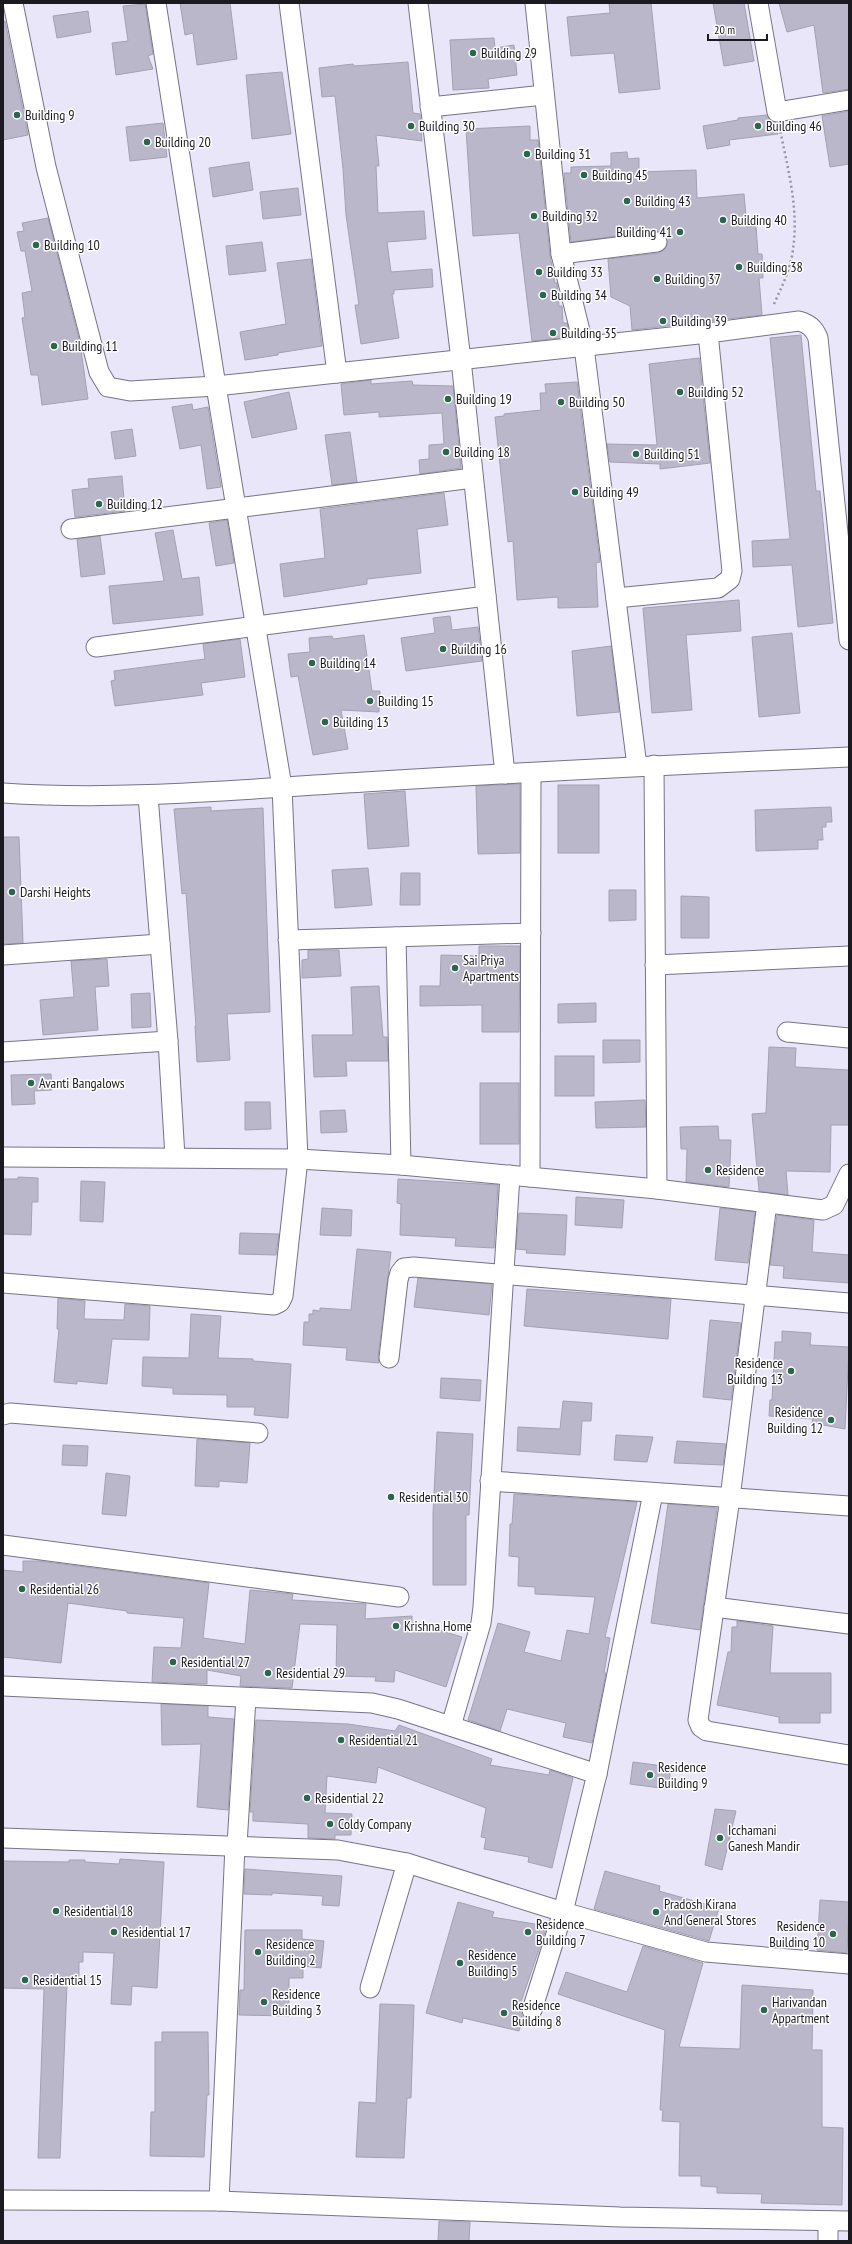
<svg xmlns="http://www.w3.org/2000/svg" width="852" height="2244" font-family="'PT Sans Narrow',sans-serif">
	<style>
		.building { fill: #b9b7c9; stroke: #a3a1b2 }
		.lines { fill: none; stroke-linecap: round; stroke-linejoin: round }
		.minor-casing { stroke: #767485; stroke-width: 21 }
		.path { stroke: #9694a2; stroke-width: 2.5; stroke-dasharray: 2 3; stroke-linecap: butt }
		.minor { stroke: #fff; stroke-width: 19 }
		.poi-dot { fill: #2c654d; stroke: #fff; stroke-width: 1.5 }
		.labels { text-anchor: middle; stroke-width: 3; stroke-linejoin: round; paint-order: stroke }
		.poi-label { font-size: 14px; fill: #1b1a20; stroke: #fff; text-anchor: start }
	</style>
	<rect width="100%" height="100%" fill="#e8e6f8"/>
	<g class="building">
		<path d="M180,3H230L237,59L197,65L193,33L185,35Z"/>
		<path d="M609,3H651L660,89L619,93L614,53L571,56L567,17L610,13Z"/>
		<path d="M713,3H744L754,61L724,66Z"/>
		<path d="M779,3H849V89L823,93L814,25L787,32Z"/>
		<path d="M145,4L153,54L148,56L153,69L116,75L112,43L128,41L123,6Z"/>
		<path d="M88,11L91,32L57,38L53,16Z"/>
		<path d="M3,21H5L28,135L3,140Z"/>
		<path d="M494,38L495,48L514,45L517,75L488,79L489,88L453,90L450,40Z"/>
		<path d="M408,62L413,113L420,114L422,141L376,135L379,166H376L378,213L424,211L426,239L387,242L391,272L432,269L433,287L394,290V294H392L399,338L361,344L355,305H359L346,215L343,169L335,96L322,97L319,68L353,64L354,66Z"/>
		<path d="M282,72L291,134L252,139L246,75Z"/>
		<path d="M849,111V164L830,167L822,116Z"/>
		<path d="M767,115L769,119L776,123L778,134L729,140L730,145L707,149L703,126L738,120V118Z"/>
		<path d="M163,123L167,157L130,161L126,127Z"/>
		<path d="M530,126V140H538L550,255L555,283H557L559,306H562L563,323H567L570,337L532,341L519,233L473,236L466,129Z"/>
		<path d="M627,152L628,159L639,158V172L696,170L697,198L744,194L747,227L756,226L758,254H762L763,278H759L762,315L632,330L630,306L611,297L608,259L659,253L667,246L666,236L656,231L571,242L564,173H571V167L611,166V153Z"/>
		<path d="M249,162L253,190L213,197L209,168Z"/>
		<path d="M298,188L301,215L263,219L260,192Z"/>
		<path d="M48,218L80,343L88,399L42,405L38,375H31L22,318L25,317L22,293L32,291L25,251H21L17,232L24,231L22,223Z"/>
		<path d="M262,242L266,271L229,275L226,246Z"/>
		<path d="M311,259L322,346L278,353V355L245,360L240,332L286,324L277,263Z"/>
		<path d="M801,335L816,491H820L833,623L798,627L792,565L753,567L752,541L790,539L770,338Z"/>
		<path d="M699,358L710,463L660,469V464L610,462L607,444L657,445L649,364Z"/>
		<path d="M371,380V384L412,381L413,385L453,386L461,468L420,474L419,460L429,459V445L444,444L442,413L379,417V412L344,415L341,384Z"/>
		<path d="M577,382L600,562L596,563L598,607L558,608V597L517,600L513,541L508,542L495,417L504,416V414L541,410L540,393H546L545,384Z"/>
		<path d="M289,392L297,429L252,438L244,402Z"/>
		<path d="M192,404L193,410L208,407L221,487L207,489L201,445L180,449L172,407Z"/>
		<path d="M132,429L136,456L115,459L111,432Z"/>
		<path d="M350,432L357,482L332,485L325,435Z"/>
		<path d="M122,476L125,511L75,517L72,490L89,488L88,479Z"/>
		<path d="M444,493L448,525L417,529L421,573L367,579V584L284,597L280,564L325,558L320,509Z"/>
		<path d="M227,520L234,563L216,566L209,523Z"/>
		<path d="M173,530L182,579L199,577L203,615L113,624L109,586L164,581L155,533Z"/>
		<path d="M100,536L105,574L81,577L77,539Z"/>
		<path d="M739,600L741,631L686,635L692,710L652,713L643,608Z"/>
		<path d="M450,616L452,630L478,627L482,661L406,671L401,638L435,633L433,618Z"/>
		<path d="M792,633L800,713L759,717L752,637Z"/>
		<path d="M364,635L372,691H380L379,712L341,710L348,749L313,755L298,676L291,677L288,654L310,652L309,638L332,636L333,639Z"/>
		<path d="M240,639L245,677L201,683L203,695L115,706L111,681L115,680L114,671L205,659L203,644Z"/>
		<path d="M611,646L619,712L577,716L572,651Z"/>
		<path d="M520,784V853L478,854L476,786Z"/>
		<rect x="558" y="785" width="41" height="68"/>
		<path d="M405,791L409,846L368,849L364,794Z"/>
		<path d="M211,807V811L263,808L270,1012L227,1014L230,1060L197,1062L195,1026H196L186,893L182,894L174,809Z"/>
		<path d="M831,807L832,822H826V827H822L823,840H818V849L756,851L755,810Z"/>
		<path d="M3,837H19L23,943L3,944Z"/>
		<path d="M368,868L372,905L335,908L332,870Z"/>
		<path d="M401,873H420V905H400Z"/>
		<path d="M609,890H636V920L609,921Z"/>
		<path d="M681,896L709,897V938H681Z"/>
		<path d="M479,946H520L519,1032H482V1005L420,1006V986H440L441,955L479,956Z"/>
		<path d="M308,950H339L341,976L302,978V960L308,959Z"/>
		<path d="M107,959L109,986L95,987L98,1030L43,1035L40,1000L74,997L71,961Z"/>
		<path d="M379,986L383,1037H387L388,1061H346L347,1076L314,1077L312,1035H353L351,987Z"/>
		<path d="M150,993L151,1027L132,1028L131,994Z"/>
		<path d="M596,1003V1022L558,1023V1004Z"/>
		<path d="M603,1040H640V1062L603,1063Z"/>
		<path d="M769,1047L796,1048L795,1067L849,1070V1125H831L830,1172L786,1171L788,1195L759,1191L752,1114L766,1113Z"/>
		<rect x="555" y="1056" width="39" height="40"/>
		<path d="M51,1074L52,1090L34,1091L35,1104L12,1105L11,1075Z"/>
		<rect x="480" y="1083" width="39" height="61"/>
		<path d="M645,1100L646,1127L596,1128L595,1102Z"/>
		<path d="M245,1102H270L271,1129L245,1130Z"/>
		<path d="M345,1110L347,1132L321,1133L320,1111Z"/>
		<path d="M718,1126L719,1140H731L729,1187L686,1182L687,1149H681L680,1127Z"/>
		<path d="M18,1177L38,1178V1202H32L31,1235L3,1234V1179H18Z"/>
		<path d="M398,1179L498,1185L494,1248L455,1246L456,1238L400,1235L401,1204L397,1203Z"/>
		<path d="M81,1181L105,1182L103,1222L80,1221Z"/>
		<path d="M576,1197L624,1200L622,1228L575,1225Z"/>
		<path d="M322,1208L352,1210L351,1236L320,1235Z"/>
		<path d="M720,1208L755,1212L748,1263L715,1260Z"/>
		<path d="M519,1213L567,1215L565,1255L526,1253L527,1250L516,1249Z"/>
		<path d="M777,1215L814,1220L812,1252L849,1255V1283L783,1278L784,1266L770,1265Z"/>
		<path d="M240,1233L279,1234L276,1255L239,1254Z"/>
		<path d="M357,1249L391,1252L378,1357L379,1363L346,1360L347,1348L303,1345L304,1322H309V1314H313V1310L320,1311V1308L351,1310Z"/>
		<path d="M418,1278L492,1284L489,1315L414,1307Z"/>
		<path d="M527,1289L671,1299L668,1339L524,1326Z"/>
		<path d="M58,1298L85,1301L84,1319L124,1320L125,1304L150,1306L149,1340L112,1339L107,1384L77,1381V1384L54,1382L59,1329H57Z"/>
		<path d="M191,1314L221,1316L218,1358L253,1359V1361L291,1364L288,1418L254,1415L255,1407H227V1395L173,1394V1388L142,1386L143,1357L189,1358Z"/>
		<path d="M710,1320L741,1323L731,1400L703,1397Z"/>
		<path d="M782,1331L811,1333L810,1345L849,1347L845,1429L812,1423L813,1419L769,1416L770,1400H772L775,1342H782Z"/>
		<path d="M441,1378L481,1380L480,1401L440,1398Z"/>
		<path d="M563,1401L592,1403L591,1421H582L580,1455L517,1451L518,1427L560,1429Z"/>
		<path d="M437,1432L473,1434L469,1515H466V1585H433V1513Z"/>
		<path d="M616,1435L653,1437L647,1462L614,1460Z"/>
		<path d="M197,1439L250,1443L247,1483L219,1481V1487L195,1486Z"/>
		<path d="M677,1441L726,1444L723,1465L674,1463Z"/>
		<path d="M63,1445L88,1446L87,1466L62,1465Z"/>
		<path d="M106,1473L130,1476L126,1516L102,1514Z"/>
		<path d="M514,1494L637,1502L605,1637L610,1638L604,1673H606L592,1743L563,1737L566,1723L507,1709L500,1731L468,1720L498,1623L530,1632L524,1652L561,1661L567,1630L589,1634L595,1597L535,1594V1587L518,1586L519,1557L509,1556L510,1524H512Z"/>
		<path d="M668,1504L717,1508L700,1630L651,1623Z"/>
		<path d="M23,1561H39L209,1583L203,1638L245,1644L250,1590L293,1594L292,1600L366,1604L365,1619L412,1616V1622L462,1637L446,1687L395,1670L394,1682L375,1681L376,1677L336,1676L337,1625L300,1624L292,1688L240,1686L241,1676L207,1670V1684L152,1682L154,1647L181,1648L184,1618L127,1613V1611L68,1603L61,1663L3,1657V1570L23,1572Z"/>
		<path d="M737,1621L773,1626L770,1673H831V1713H820V1723H779V1717L717,1705L728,1652H731L732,1627H737Z"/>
		<path d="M161,1704L208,1706V1717L234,1719L228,1810L197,1807L201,1744L162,1745Z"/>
		<path d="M256,1720L348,1724L395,1731L399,1725L492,1759L490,1765L549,1775L550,1770L573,1778L552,1868L528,1862L529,1857L484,1849L486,1838L481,1837L486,1808L378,1767L376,1783L327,1776L325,1813L352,1814L351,1835H335V1839L308,1838V1824L253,1821V1812H250Z"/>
		<path d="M633,1762L671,1767L668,1789L630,1784Z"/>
		<path d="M715,1809L736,1811L722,1870L705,1865Z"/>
		<path d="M120,1859L164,1862L157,1988L132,1986L131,2005L111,2004L114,1953L83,1952V1962H79V1984H67L60,2158H38L44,1989L3,1988V1861L69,1862V1860H85V1862L119,1864Z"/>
		<path d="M245,1869L342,1876L339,1906L322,1905L323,1896L272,1893V1895L244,1894Z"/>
		<path d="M605,1871L660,1886L659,1891L719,1908L709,1941L594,1909Z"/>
		<path d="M820,1900L849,1902L847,1953L817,1950Z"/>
		<path d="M458,1902L494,1912L492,1917L547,1926L521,2002L524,2017L519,2031L463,2018L462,2023L426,2013Z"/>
		<path d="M245,1930H302V1939L324,1941L321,1968L303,1966V1978H289V2016L239,2015L240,1990H244Z"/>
		<path d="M643,1946L703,1963L679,2047L740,2049L742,1985L813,1990L812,2050H822V2127L843,2128L842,2205L761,2203L762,2194L717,2193V2187L701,2186V2176H679L680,2122L662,2121L663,2110H660L665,2030L558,1994L566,1972L627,1992Z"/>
		<path d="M380,2004L414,2005L411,2098H407L404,2158L356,2157L359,2102L376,2103Z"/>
		<path d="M162,2032H208L209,2095H207L204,2157L150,2156L151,2112H155V2042H162Z"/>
		<path d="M439,2221L470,2222L469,2241H438Z"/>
	</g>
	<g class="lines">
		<g class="minor-casing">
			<g id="minor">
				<path d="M13,3L46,167L99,372L108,387L130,391L216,386L708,333L799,321C809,324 814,328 818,338L849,640"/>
				<path d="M289,3L337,373"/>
				<path d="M418,3L461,360L505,774"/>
				<path d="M535,3L561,254L584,347L637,766"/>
				<path d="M758,3L777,112L849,100"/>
				<path d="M430,107L544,95"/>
				<path d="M561,254L657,242"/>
				<path d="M71,529L473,478"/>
				<path d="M616,598L718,588L730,579L732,571L708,333"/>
				<path d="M96,647L486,596"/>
				<path d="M654,765L657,1189"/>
				<path d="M3,793C124,801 244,789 364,782C526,772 687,764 849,757"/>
				<path d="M148,796L168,1041L175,1157"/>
				<path d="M396,937L401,1165"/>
				<path d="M288,940L531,933"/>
				<path d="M3,955L160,944"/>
				<path d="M655,965L849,956"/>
				<path d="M787,1032L849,1038"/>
				<path d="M3,1052L168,1041"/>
				<path d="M3,1157L298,1159L401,1165L657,1189L823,1210L834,1205L849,1174"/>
				<path d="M530,1177L531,773"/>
				<path d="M767,1203L730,1498L698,1720L701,1727L707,1731L849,1755"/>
				<path d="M3,1283L274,1305L280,1302L283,1296L298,1159L282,787L216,386L156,3"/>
				<path d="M389,1358L398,1280L400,1273L404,1268L414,1267L849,1303"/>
				<path d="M3,1415L10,1413L258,1433"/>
				<path d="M490,1481L849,1506"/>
				<path d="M3,1545L399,1597"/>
				<path d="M714,1607L849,1624"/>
				<path d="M3,1686L372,1703L398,1709L597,1774"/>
				<path d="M451,1726L481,1623L483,1607L510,1175"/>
				<path d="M3,1838L338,1850L407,1863L563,1912L706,1952L849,1964"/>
				<path d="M370,1988L407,1863"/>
				<path d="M532,2010L563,1912L597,1774L653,1493"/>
				<path d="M3,2200L219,2201L620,2217L849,2221"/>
				<path d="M219,2201L235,1846L237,1845L246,1698"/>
				<path d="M828,2241V2221"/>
			</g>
		</g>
		<path class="path" d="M774,304C782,286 791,269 793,249C799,210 788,169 780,130"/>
		<use href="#minor" class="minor"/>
	</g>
	<g class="poi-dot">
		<circle cx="473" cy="53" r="4"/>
		<circle cx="17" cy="115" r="4"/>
		<circle cx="411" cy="126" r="4"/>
		<circle cx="758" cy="126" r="4"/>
		<circle cx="147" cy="142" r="4"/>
		<circle cx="527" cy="154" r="4"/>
		<circle cx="584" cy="175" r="4"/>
		<circle cx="627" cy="201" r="4"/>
		<circle cx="534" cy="216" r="4"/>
		<circle cx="723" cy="220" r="4"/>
		<circle cx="680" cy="232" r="4"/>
		<circle cx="36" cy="245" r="4"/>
		<circle cx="739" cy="267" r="4"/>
		<circle cx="539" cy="272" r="4"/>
		<circle cx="657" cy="279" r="4"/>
		<circle cx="543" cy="295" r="4"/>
		<circle cx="663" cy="321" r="4"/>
		<circle cx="553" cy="333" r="4"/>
		<circle cx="54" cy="346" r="4"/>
		<circle cx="680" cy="392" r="4"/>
		<circle cx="448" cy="399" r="4"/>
		<circle cx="561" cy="402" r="4"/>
		<circle cx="446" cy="452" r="4"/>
		<circle cx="636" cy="454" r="4"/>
		<circle cx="575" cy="492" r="4"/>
		<circle cx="99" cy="504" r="4"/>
		<circle cx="443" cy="649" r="4"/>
		<circle cx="312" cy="663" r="4"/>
		<circle cx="370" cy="701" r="4"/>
		<circle cx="325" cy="722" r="4"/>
		<circle cx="12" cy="892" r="4"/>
		<circle cx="455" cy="968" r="4"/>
		<circle cx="31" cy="1083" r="4"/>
		<circle cx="708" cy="1170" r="4"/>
		<circle cx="791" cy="1371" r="4"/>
		<circle cx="831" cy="1420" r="4"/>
		<circle cx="391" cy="1497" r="4"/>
		<circle cx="22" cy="1589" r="4"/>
		<circle cx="396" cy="1626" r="4"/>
		<circle cx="173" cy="1662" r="4"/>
		<circle cx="268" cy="1673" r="4"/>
		<circle cx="341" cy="1740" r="4"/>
		<circle cx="650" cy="1775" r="4"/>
		<circle cx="307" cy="1798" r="4"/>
		<circle cx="330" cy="1824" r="4"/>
		<circle cx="720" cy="1838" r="4"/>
		<circle cx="56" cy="1911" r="4"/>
		<circle cx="656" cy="1912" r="4"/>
		<circle cx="114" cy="1932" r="4"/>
		<circle cx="528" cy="1932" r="4"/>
		<circle cx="833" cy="1934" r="4"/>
		<circle cx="258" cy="1952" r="4"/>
		<circle cx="460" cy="1963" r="4"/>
		<circle cx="25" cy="1980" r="4"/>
		<circle cx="264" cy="2002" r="4"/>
		<circle cx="764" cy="2010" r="4"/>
		<circle cx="504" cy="2013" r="4"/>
	</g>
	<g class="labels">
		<g class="poi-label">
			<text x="481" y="58">Building 29</text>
			<text x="25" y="120">Building 9</text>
			<text x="419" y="131">Building 30</text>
			<text x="766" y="131">Building 46</text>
			<text x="155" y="147">Building 20</text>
			<text x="535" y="159">Building 31</text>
			<text x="592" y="180">Building 45</text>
			<text x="635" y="206">Building 43</text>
			<text x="542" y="221">Building 32</text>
			<text x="731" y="225">Building 40</text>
			<text x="672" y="237" text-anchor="end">Building 41</text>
			<text x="44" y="250">Building 10</text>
			<text x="747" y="272">Building 38</text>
			<text x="547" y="277">Building 33</text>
			<text x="665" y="284">Building 37</text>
			<text x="551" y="300">Building 34</text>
			<text x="671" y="326">Building 39</text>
			<text x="561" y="338">Building 35</text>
			<text x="62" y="351">Building 11</text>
			<text x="688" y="397">Building 52</text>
			<text x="456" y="404">Building 19</text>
			<text x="569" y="407">Building 50</text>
			<text x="454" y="457">Building 18</text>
			<text x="644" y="459">Building 51</text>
			<text x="583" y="497">Building 49</text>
			<text x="107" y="509">Building 12</text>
			<text x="451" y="654">Building 16</text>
			<text x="320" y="668">Building 14</text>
			<text x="378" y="706">Building 15</text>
			<text x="333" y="727">Building 13</text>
			<text x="20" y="897">Darshi Heights</text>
			<text x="463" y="965">Sai Priya<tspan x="463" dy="16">Apartments</tspan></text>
			<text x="39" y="1088">Avanti Bangalows</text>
			<text x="716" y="1175">Residence</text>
			<text x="783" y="1368" text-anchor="end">Residence<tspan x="783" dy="16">Building 13</tspan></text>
			<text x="823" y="1417" text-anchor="end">Residence<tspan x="823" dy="16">Building 12</tspan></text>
			<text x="399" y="1502">Residential 30</text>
			<text x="30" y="1594">Residential 26</text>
			<text x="404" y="1631">Krishna Home</text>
			<text x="181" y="1667">Residential 27</text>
			<text x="276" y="1678">Residential 29</text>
			<text x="349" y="1745">Residential 21</text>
			<text x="658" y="1772">Residence<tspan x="658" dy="16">Building 9</tspan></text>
			<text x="315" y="1803">Residential 22</text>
			<text x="338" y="1829">Coldy Company</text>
			<text x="728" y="1835">Icchamani<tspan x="728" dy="16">Ganesh Mandir</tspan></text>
			<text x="664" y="1909">Pradosh Kirana<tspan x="664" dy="16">And General Stores</tspan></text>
			<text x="64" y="1916">Residential 18</text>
			<text x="536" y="1929">Residence<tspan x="536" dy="16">Building 7</tspan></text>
			<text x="825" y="1931" text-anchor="end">Residence<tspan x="825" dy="16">Building 10</tspan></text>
			<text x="122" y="1937">Residential 17</text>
			<text x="266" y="1949">Residence<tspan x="266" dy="16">Building 2</tspan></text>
			<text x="468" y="1960">Residence<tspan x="468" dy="16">Building 5</tspan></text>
			<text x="33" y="1985">Residential 15</text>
			<text x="272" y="1999">Residence<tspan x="272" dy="16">Building 3</tspan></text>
			<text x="772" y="2007">Harivandan<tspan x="772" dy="16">Appartment</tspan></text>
			<text x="512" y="2010">Residence<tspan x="512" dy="16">Building 8</tspan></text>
		</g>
	</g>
	<rect width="852" height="2244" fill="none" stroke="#1b1a20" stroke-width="8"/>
	<path d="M708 34v6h59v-6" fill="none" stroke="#1b1a20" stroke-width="2"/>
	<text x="714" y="34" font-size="12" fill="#1b1a20" stroke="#ffffff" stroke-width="3" paint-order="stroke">20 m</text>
</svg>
